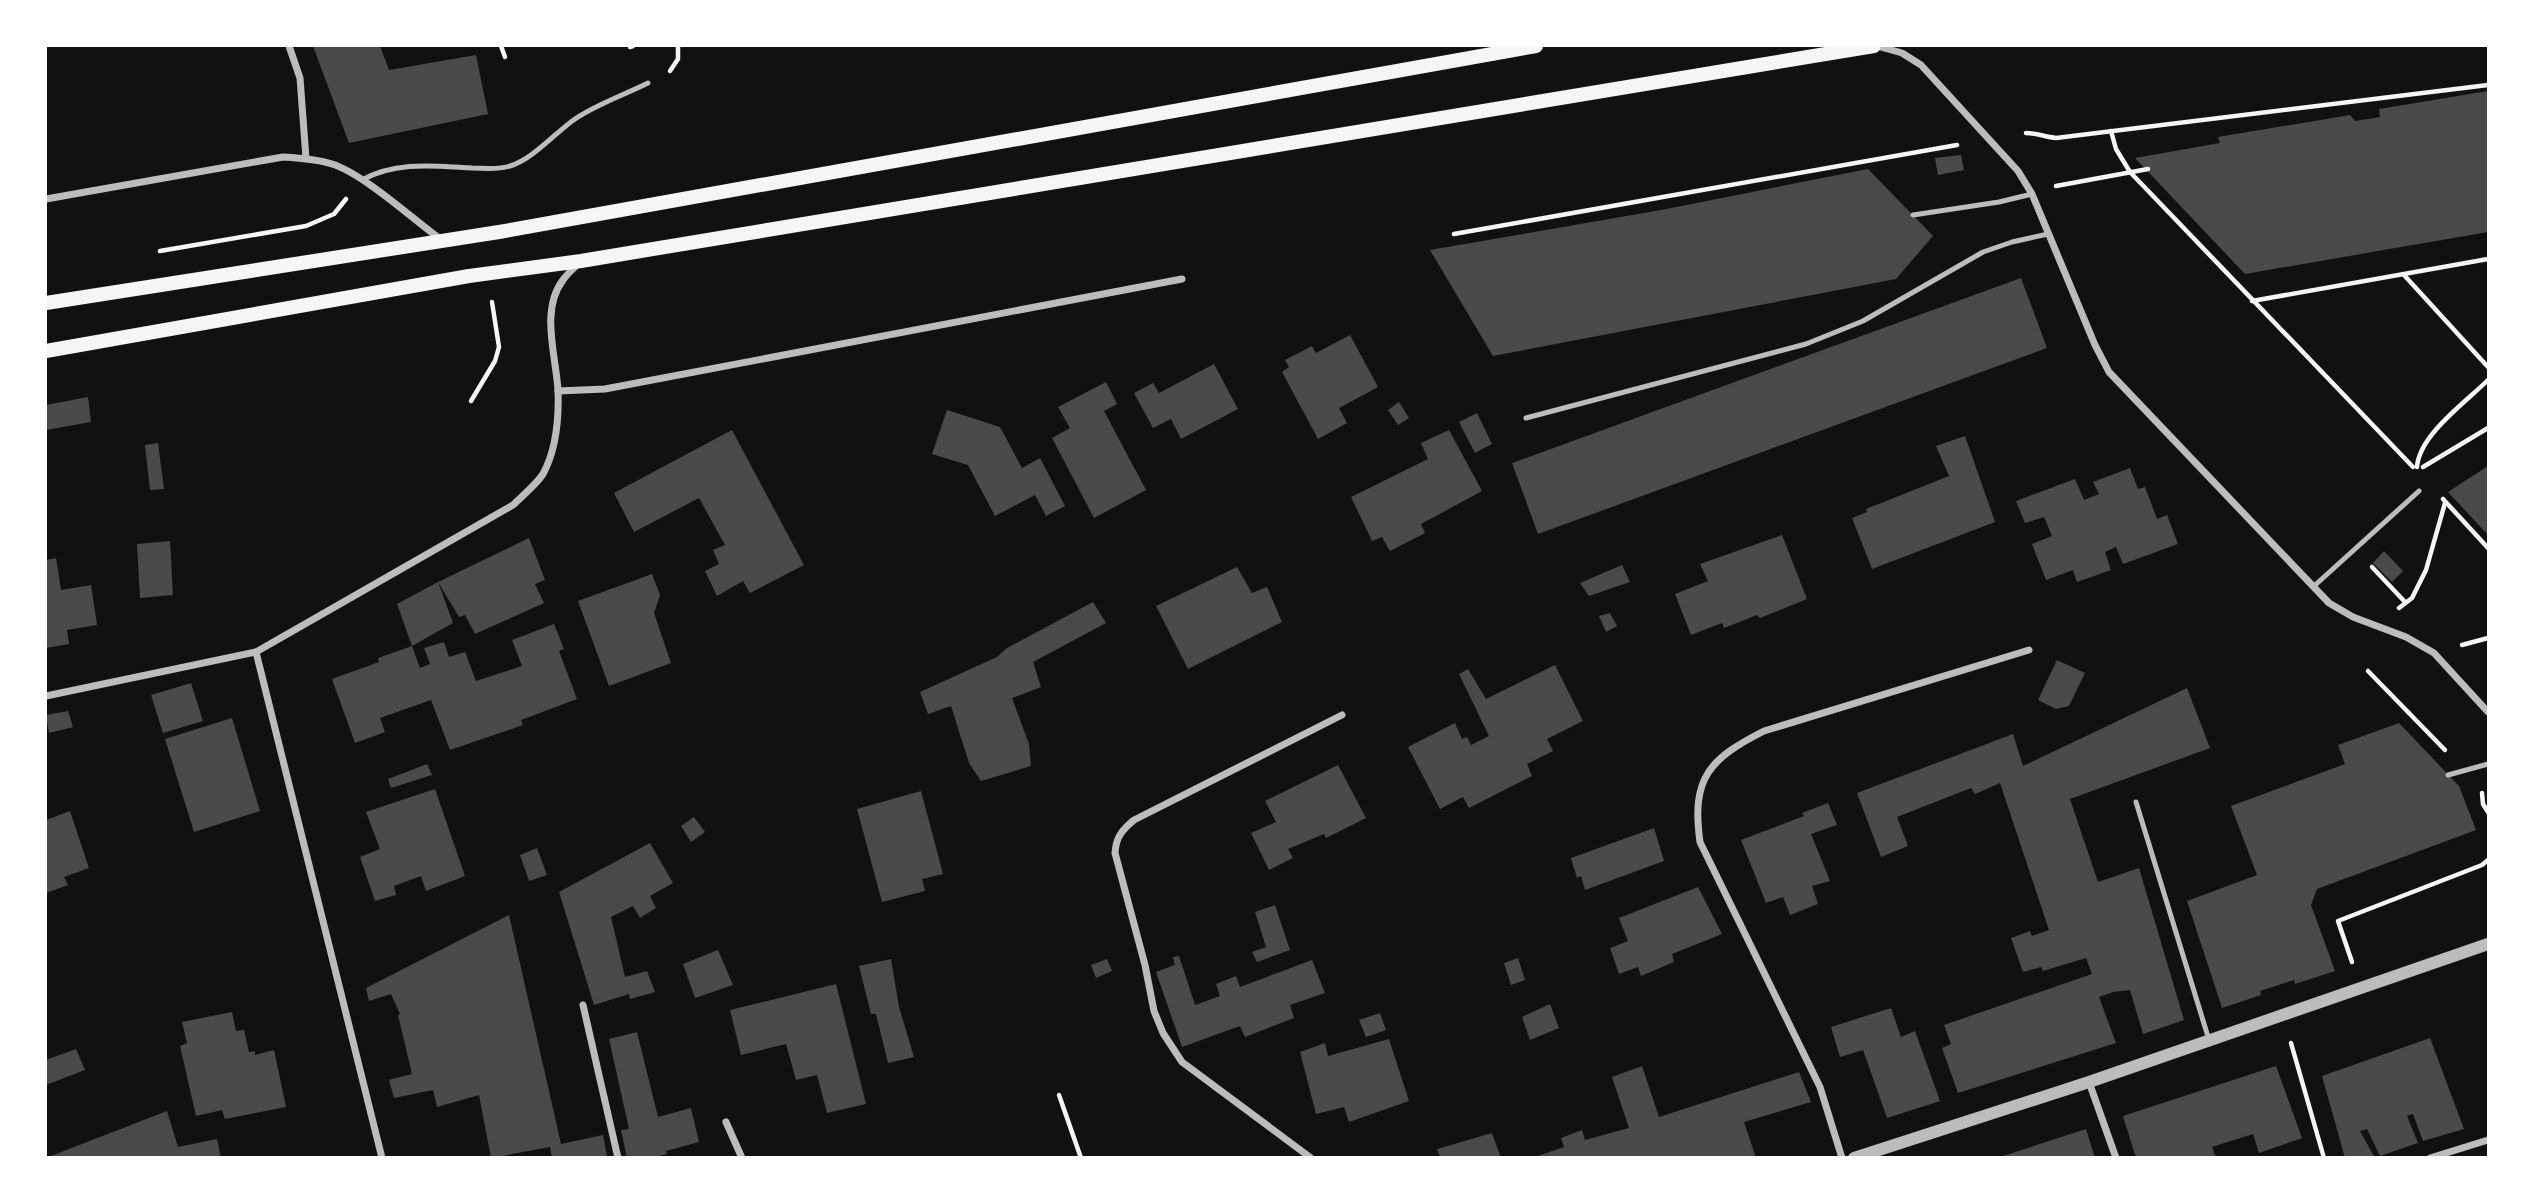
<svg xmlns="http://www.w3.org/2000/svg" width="2534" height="1203" font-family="'PT Sans Narrow',sans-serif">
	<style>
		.building { fill: #4a4a4a }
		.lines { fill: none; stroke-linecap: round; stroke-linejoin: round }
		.path { stroke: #f5f5f5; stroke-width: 4.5 }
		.service { stroke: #bcbcbc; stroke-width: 5 }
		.minor { stroke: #bcbcbc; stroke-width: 7 }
		.tertiary { stroke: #bcbcbc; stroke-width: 12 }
		.secondary { stroke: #f5f5f5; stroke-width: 14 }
	</style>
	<rect width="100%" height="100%" fill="#111"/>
	<g class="building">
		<path d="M313,46H380L389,70L476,55L488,114L349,143Z"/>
		<path d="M2488,91V232L2245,274L2135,158L2220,143L2218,137L2350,115L2355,121L2380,117L2379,109Z"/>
		<path d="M1961,155L1964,170L1938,175L1935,158Z"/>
		<path d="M1868,169L1933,236L1896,279L1493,356L1430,250L1661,210Z"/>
		<path d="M2021,278L2047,348L1538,534L1512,463Z"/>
		<path d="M1350,335L1378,387L1339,408L1347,423L1318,439L1282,372L1289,367L1285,360L1312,346L1316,353Z"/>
		<path d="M1214,364L1238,409L1181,439L1171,419L1153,428L1134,393L1153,383L1159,393Z"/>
		<path d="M1106,382L1117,404L1104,411L1146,490L1094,518L1052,438L1070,428L1058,407Z"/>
		<path d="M88,397L91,422L46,430V405Z"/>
		<path d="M1399,402L1409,418L1398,425L1388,410Z"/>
		<path d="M947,410L1000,427L1022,468L1040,458L1065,506L1046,516L1035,495L995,516L968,465L932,454Z"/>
		<path d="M1477,413L1492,444L1475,453L1459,422Z"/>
		<path d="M732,430L804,565L750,593L743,581L717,596L705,571L719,564L713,550L725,545L699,498L634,532L614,493Z"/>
		<path d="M1449,430L1482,491L1421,524L1425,533L1390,551L1382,537L1372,541L1351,497L1428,459L1421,443Z"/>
		<path d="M1965,436L1995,522L1872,569L1852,518L1867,512L1866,509L1949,476L1936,446Z"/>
		<path d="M158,443L164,489L150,490L145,445Z"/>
		<path d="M2488,466V535L2448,492Z"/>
		<path d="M2130,468L2138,489L2145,487L2157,519L2167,515L2178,544L2123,564L2116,547L2105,552L2111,570L2077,582L2073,570L2046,580L2032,544L2052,536L2044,517L2025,523L2016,501L2075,479L2084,500L2099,494L2093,482Z"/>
		<path d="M1782,535L1807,599L1760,618L1757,615L1724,628L1722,623L1691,635L1675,594L1708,581L1700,564Z"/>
		<path d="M529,538L545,580L535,584L544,603L475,634L465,615L459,617L438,582L453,623L412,646L397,604L438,582Z"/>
		<path d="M170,541L173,595L140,598L137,544Z"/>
		<path d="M2384,551L2403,571L2392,582L2373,563Z"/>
		<path d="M56,558L61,590L91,585L97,625L67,630L69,644L46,648V560Z"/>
		<path d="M1622,565L1630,582L1589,596L1580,583Z"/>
		<path d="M1237,567L1252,593L1267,587L1282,622L1188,669L1156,606Z"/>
		<path d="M652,574L660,595L654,613L671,663L609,686L578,601Z"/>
		<path d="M1093,602L1106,623L1033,662L1041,687L1012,698L1029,744L1031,766L981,781L969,763L951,706L928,714L920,692L997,657L1007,648Z"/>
		<path d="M1610,613L1617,626L1606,632L1599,616Z"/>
		<path d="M554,624L564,649L559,651L577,699L521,720L523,725L450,750L431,700L380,718L385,732L355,743L332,679L379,662L378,658L412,646L420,668L430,664L424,648L444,642L449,657L465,652L476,681L522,666L512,640Z"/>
		<path d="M2057,660L2085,673L2069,706L2056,709L2038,700Z"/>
		<path d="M1555,665L1583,721L1547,739L1553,751L1527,764L1532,776L1469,808L1463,797L1440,809L1408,747L1455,723L1462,739L1467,737L1471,745L1489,736L1459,674L1468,669L1486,699Z"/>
		<path d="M191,683L203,721L163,733L151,695Z"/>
		<path d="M2187,688L2210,748L2070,799L2098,882L2139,868L2184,1020L2143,1034L2130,990L2113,992L2099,997L2116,1043L1958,1093L1942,1048L1951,1044L1944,1025L2092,974L2086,958L2043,971L2041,967L2023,972L2011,938L2030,931L2032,936L2049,930L2000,783L1975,794L1971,788L1897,817L1908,846L1881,857L1857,793L2013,734L2023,766Z"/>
		<path d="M68,711L73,727L49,733L46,715Z"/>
		<path d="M232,718L260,811L194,832L165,739Z"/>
		<path d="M2399,723L2459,786L2476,830L2317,889L2311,905L2335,971L2295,984L2294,980L2260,991L2261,995L2222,1008L2187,901L2257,875L2231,806L2345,764L2338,745Z"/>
		<path d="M427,764L432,775L391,788L388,779Z"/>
		<path d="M1338,765L1366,818L1326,838L1324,834L1288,849L1293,858L1269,870L1251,833L1276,822L1265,801Z"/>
		<path d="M435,789L465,876L426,891L421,876L394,886L396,895L375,901L360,857L380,849L366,812Z"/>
		<path d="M921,791L943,874L922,879L925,891L882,902L857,809Z"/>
		<path d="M1828,803L1837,825L1811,834L1830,881L1812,886L1818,904L1790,915L1783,897L1766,903L1741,840L1804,816L1802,813Z"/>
		<path d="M70,811L89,868L64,877L68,885L46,893V820Z"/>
		<path d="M694,817L705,832L691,842L681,826Z"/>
		<path d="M1654,828L1664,861L1585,890L1581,876L1577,878L1571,858Z"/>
		<path d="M650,843L673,883L650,896L656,908L640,918L633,906L611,917L625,977L647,971L655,992L630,999L629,994L594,1005L559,892Z"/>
		<path d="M537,848L547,875L529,881L520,855Z"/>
		<path d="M1698,887L1722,934L1672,954L1674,962L1641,976L1638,967L1619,974L1610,948L1628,941L1619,918Z"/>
		<path d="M1275,905L1290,950L1257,962L1252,952L1266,947L1255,912Z"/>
		<path d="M509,915L561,1144L603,1135L607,1156L552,1158L550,1147L491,1158L479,1095L437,1107L433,1090L394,1098L389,1080L412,1074L398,1015L400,1014L391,994L369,1001L366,988Z"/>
		<path d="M718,950L733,985L695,998L683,964Z"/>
		<path d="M1179,956L1195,1005L1220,996L1216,984L1236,976L1240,987L1312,960L1325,993L1290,1005L1294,1018L1245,1037L1240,1026L1182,1047L1156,972L1175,965L1173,957Z"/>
		<path d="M1518,958L1525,980L1511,985L1504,963Z"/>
		<path d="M891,959L899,1007L914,1057L888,1063L876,1014H871L859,966Z"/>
		<path d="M1107,959L1112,971L1096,978L1091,965Z"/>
		<path d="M836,984L866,1104L827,1113L817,1075L796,1080L786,1044L741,1055L730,1010Z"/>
		<path d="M1550,1004L1559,1028L1530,1040L1522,1017Z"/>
		<path d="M1891,1008L1901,1037L1915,1031L1940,1101L1887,1118L1863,1050L1840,1057L1831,1027Z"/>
		<path d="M232,1012L236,1031L244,1030L249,1052L255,1051V1055L274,1050L286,1107L225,1119L222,1110L196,1116L180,1046L187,1043L182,1022Z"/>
		<path d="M1380,1013L1386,1030L1366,1037L1359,1020Z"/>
		<path d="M637,1032L658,1117L691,1108L699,1142L666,1151L667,1154L653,1158H627L621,1130L629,1129L609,1039Z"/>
		<path d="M2430,1038L2464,1129L2423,1141L2413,1114L2407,1116L2418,1143L2380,1156L2367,1129L2360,1131L2375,1158H2345L2322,1076Z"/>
		<path d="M1389,1039L1409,1101L1349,1122L1344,1107L1316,1114L1300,1052L1325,1043L1328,1056Z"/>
		<path d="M76,1049L85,1070L46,1085V1060Z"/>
		<path d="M1642,1066L1659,1117L1799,1072L1811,1102L1744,1122L1756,1158H1532L1564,1147L1561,1138L1582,1130L1585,1140L1629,1128L1612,1077Z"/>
		<path d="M2276,1066L2302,1138L2259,1153L2253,1134L2212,1147L2216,1158H2136L2123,1116Z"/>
		<path d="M167,1111L178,1147L217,1139L221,1158H46Z"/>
		<path d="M2086,1129L2095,1158H2000V1157Z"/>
		<path d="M1492,1133L1501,1158H1440L1437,1149Z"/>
	</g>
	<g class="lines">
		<g class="path">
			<path d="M501,46L505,57"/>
			<path d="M630,47L633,46"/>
			<path d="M670,71L678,59V46"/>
			<path d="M2111,131L2116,149L2130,172L2413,467"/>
			<path d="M2026,133C2037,133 2045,137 2056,138L2488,85"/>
			<path d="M2056,186L2148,169"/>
			<path d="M1454,234L1957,145"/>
			<path d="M160,251L306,226L334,214L346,199"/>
			<path d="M2404,275L2488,367"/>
			<path d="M2252,301L2488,259"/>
			<path d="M471,401L495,361L499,347L492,302"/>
			<path d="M2417,467C2419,435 2466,402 2488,380"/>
			<path d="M2423,467L2488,428"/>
			<path d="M2443,499L2488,548"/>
			<path d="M2372,567L2405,602"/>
			<path d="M2399,608L2412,598L2426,570L2445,503"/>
			<path d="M2462,645L2488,638"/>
			<path d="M2368,671L2445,750"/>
			<path d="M2482,793L2483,804L2488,812"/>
			<path d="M2352,962L2338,921L2482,865L2488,860"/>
			<path d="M2291,1043L2324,1158"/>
			<path d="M1059,1095L1081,1158"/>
		</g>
		<g class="service">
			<path d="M362,180C396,161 434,166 472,168C484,168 498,170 510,166C532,160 556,132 575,119C597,104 624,95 648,83"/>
			<path d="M1913,215L1999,202L2032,194"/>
			<path d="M1526,418L1806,344L1863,321L1983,252L2012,242L2048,234"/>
			<path d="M2313,587L2419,491"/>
			<path d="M2448,775L2488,764"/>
			<path d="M2136,802L2209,1040"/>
		</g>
		<g class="minor">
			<path d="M289,46L300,78L306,158"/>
			<path d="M1877,46L1902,53L1921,65L2018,171L2032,194L2095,345L2109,372L2329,603L2353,617L2406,637L2434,653L2488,712"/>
			<path d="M46,199L283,157C299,158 316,159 332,164C362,173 413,219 440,239"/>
			<path d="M558,391L605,389L1182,279"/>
			<path d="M46,696L256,652"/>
			<path d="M583,1005L618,1158"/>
			<path d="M2089,1082L2116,1158"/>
			<path d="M726,1122L742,1158"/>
			<path d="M382,1158L256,652L513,505C522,496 536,485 543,474C556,450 559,418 558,390C556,356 540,310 563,280C567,274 573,269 578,264"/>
			<path d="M1311,1158L1182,1062L1163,1033L1154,1011L1145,965L1115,853C1116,837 1122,830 1134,820L1342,715"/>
			<path d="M1842,1158L1820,1087L1700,842C1691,778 1709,759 1764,731L2029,650"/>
			<path d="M2430,1158L2488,1140"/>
		</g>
		<path class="tertiary" d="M1854,1158L2089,1082L2488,944"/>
		<g class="secondary">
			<path d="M46,303L499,232L1536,46"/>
			<path d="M46,351L469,276L581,261L1874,46"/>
		</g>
	</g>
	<rect width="2534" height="1203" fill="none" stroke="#ffffff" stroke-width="94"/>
</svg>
